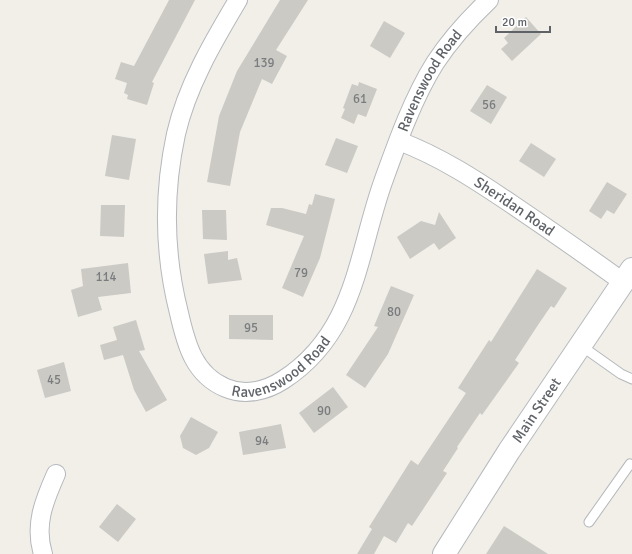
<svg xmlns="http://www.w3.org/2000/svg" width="632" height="554" font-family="Signika,sans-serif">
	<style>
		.building { fill: #cccac5 }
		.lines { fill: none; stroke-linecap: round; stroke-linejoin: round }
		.service-casing { stroke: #b5b8bc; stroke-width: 11 }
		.minor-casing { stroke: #b5b8bc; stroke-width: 20 }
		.secondary-casing { stroke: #b6babf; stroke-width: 24 }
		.service { stroke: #fff; stroke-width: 9 }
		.minor { stroke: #fff; stroke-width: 18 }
		.secondary { stroke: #fff; stroke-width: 22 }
		.labels { text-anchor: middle; stroke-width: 3; stroke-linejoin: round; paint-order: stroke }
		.number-label { font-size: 13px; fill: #7a7d7f }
		.street-label { font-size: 15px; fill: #5f6368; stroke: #fff }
	</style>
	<rect width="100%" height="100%" fill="#f1efe8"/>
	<g class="building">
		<path d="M169,0H195L152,82L154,83L147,105L127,99L128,95L124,93L127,83L115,79L121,62L134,66Z"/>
		<path d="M280,0H308L276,50L287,56L272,84L262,79L240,132L230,186L207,182L219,116L237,71Z"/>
		<path d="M526,17L541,34L512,61L501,49L508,43L504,38Z"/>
		<path d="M384,21L405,33L390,58L370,46Z"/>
		<path d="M359,82L377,89L366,117L358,114L354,124L341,118L345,109L343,108L352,84L358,86Z"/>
		<path d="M487,85L507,97L491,124L470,111Z"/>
		<path d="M112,135L136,139L129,180L105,176Z"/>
		<path d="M336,138L358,146L347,173L325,165Z"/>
		<path d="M531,143L556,159L544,177L519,161Z"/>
		<path d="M607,182L627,194L614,214L607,210L601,219L589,211Z"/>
		<path d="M315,194L335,199L320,258L303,297L282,288L304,236L266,225L271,208H282L306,214L309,204L312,205Z"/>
		<path d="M101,205H125L124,237L100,236Z"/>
		<path d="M202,210H226L227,240L203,239Z"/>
		<path d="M439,212L456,238L439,250L434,243L410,259L397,237L421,221L435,225Z"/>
		<path d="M228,251V260L237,258L242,280L208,284L204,254Z"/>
		<path d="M128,263L131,293L98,297L102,310L78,317L71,290L83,286L81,269Z"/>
		<path d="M537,269L567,288L554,308L551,306L538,325L515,360L519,363L482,415L480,413L457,447L458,448L443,471L447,473L412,526L408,523L396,543L384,536L374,554H357L372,529L369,527L411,460L418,465L466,393L458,388L489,340L491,342Z"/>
		<path d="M391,286L414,295L388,354L365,388L346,375L378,327L374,326Z"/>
		<path d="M229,315H273V340L229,339Z"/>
		<path d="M136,320L145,350L139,351L167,400L146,412L134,390L123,355L104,360L100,345L117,340L113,327Z"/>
		<path d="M64,362L71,391L45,398L37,370Z"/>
		<path d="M333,387L348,407L314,433L299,413Z"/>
		<path d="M191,417L218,432L209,448L196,455L183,448L180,436Z"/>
		<path d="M281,424L286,448L243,455L239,432Z"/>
		<path d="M117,504L136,519L118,542L99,527Z"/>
		<path d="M504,526L548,554H486Z"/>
	</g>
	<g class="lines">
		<g class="service-casing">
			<g id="service">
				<path d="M580,345L621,374L632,379"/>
				<path d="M589,522L630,464L632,465"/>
			</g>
		</g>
		<g class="minor-casing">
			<g id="minor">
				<path id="s1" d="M238,0C213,42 187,86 176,134C163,194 164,254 179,313C186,344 194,375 226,388C245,396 266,391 283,380C356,333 357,255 383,182C397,143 413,98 435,63C450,40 469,19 489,0"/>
				<path id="s2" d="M399,141C441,157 476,180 513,205C550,230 587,256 623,282"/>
				<path d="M43,554C34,525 44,501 56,474"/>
			</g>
		</g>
		<g class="secondary-casing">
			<g id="secondary">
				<path id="s3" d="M444,554L509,451L632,269"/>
			</g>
		</g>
		<use href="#service" class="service"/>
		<use href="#minor" class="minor"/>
		<use href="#secondary" class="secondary"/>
	</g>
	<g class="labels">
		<g class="number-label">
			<text x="264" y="67">139</text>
			<text x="360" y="103">61</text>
			<text x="489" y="109">56</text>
			<text x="301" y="277">79</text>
			<text x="106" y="281">114</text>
			<text x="394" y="316">80</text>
			<text x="251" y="332">95</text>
			<text x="54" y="384">45</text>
			<text x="324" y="415">90</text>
			<text x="262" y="445">94</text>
		</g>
		<g class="street-label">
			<text dy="5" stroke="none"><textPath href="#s1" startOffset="821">Ravenswood Road</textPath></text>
			<text dy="5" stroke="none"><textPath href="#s2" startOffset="133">Sheridan Road</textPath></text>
			<text dy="5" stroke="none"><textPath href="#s1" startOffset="485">Ravenswood Road</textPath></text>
			<text dy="5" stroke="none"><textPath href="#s3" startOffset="171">Main Street</textPath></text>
		</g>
	</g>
	<path d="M496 26v6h54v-6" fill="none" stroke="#5f6368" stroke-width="2"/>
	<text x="502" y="26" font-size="12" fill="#5f6368" stroke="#ffffff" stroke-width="3" paint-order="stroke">20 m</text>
</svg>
